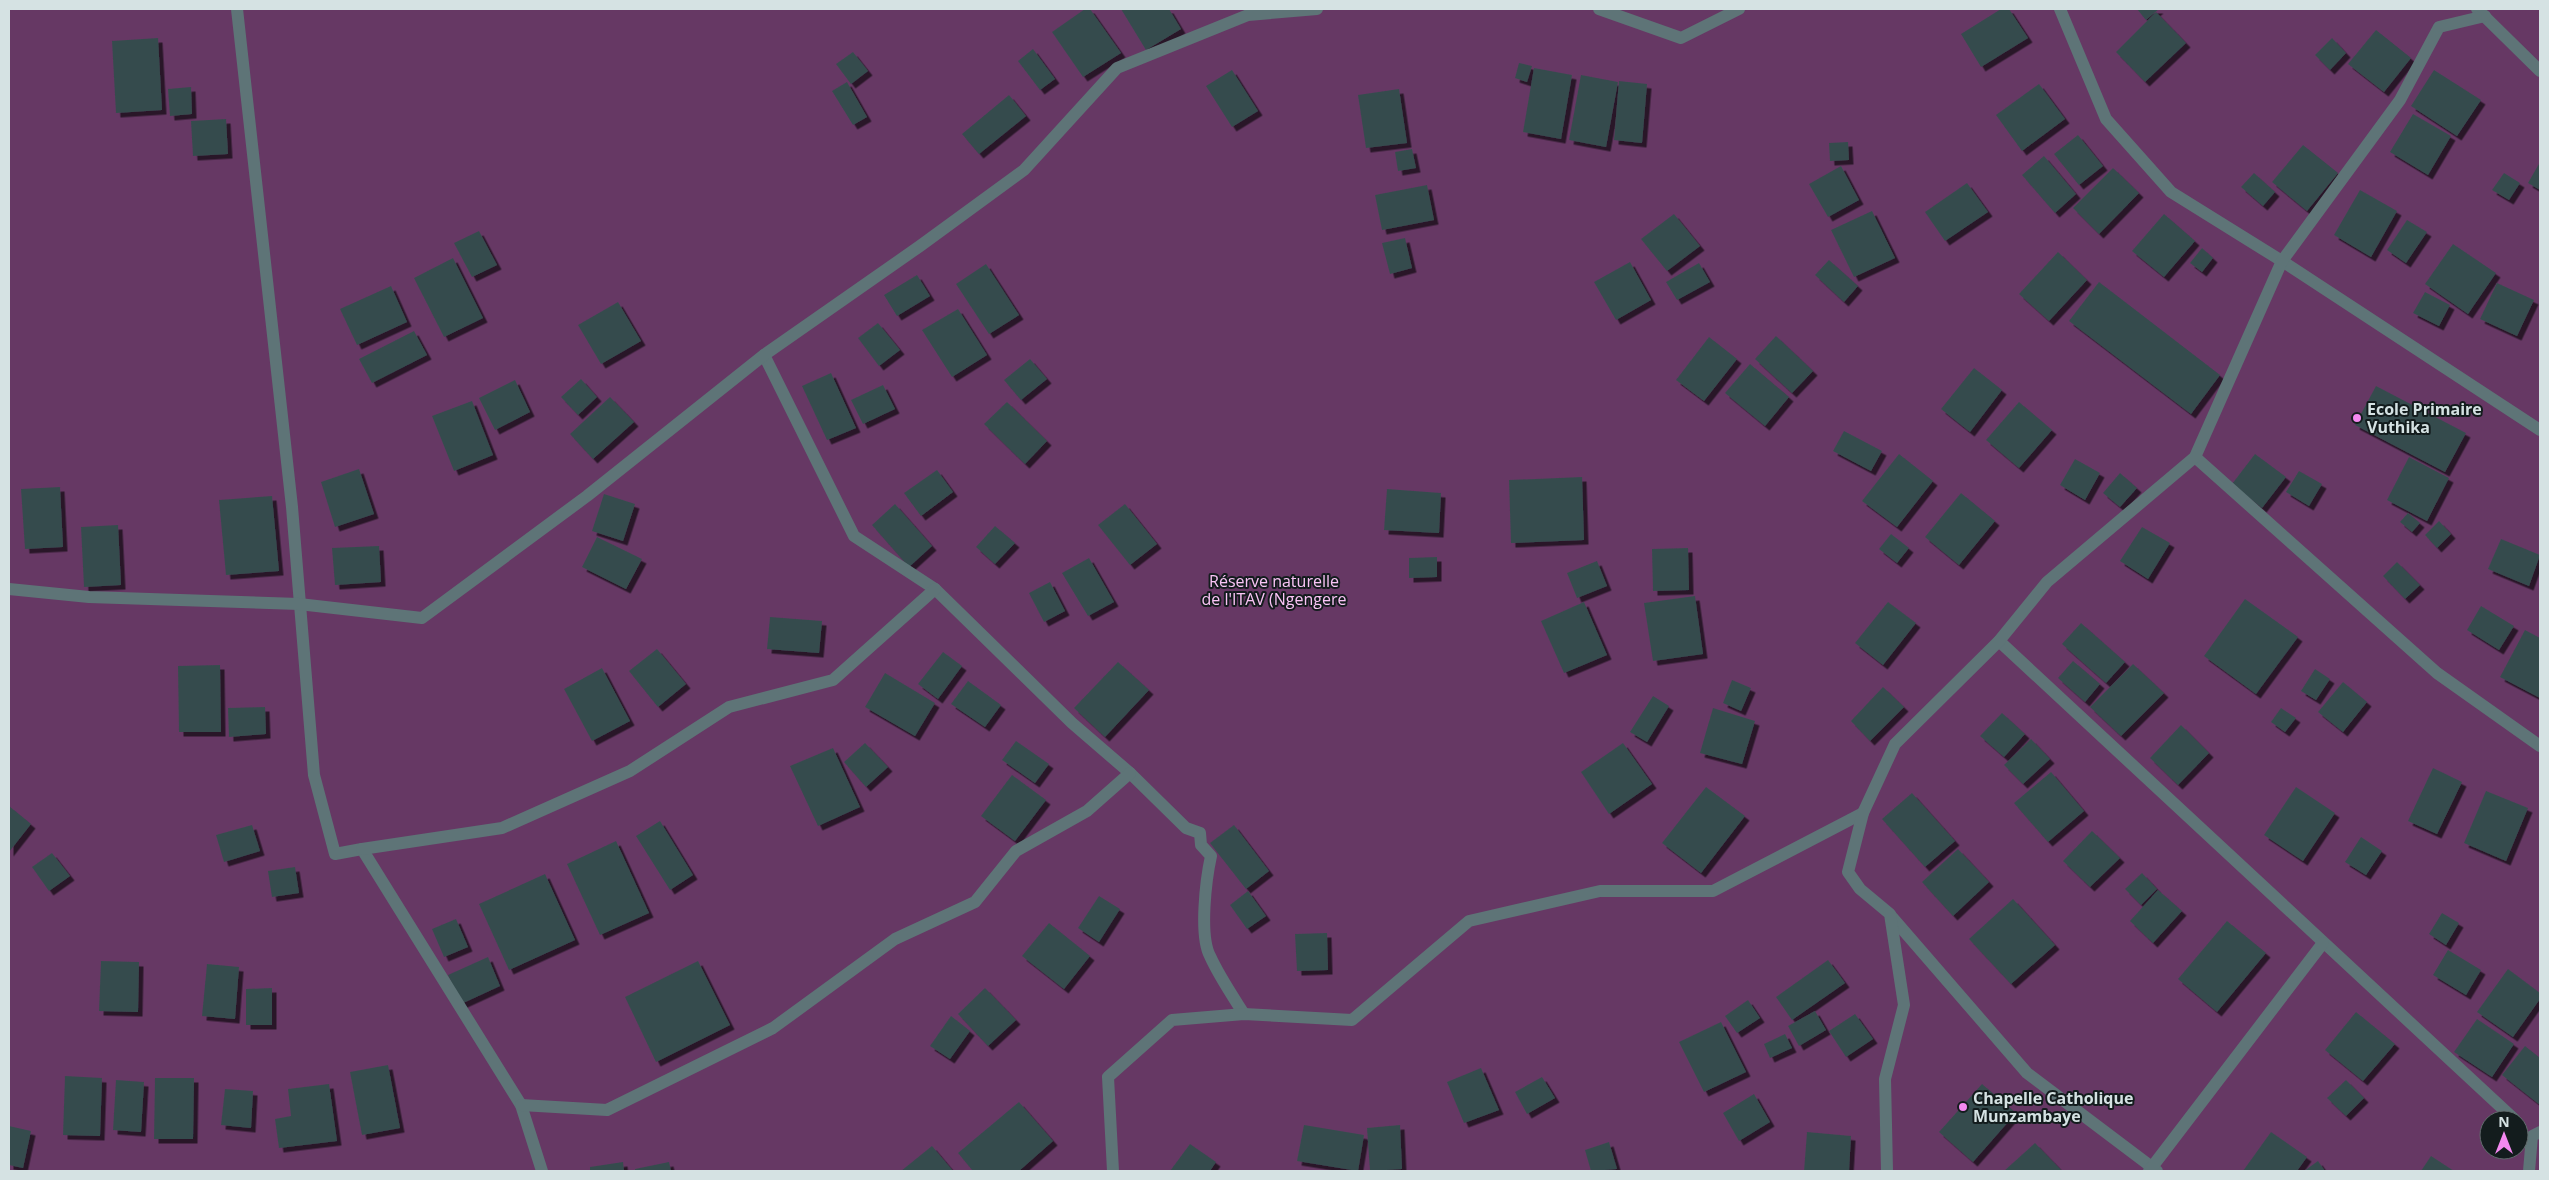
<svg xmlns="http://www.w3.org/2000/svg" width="2549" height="1180" font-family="'Open Sans',sans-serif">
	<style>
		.green { fill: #663864; fill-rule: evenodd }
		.building { fill: #364c4e; filter: url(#shadow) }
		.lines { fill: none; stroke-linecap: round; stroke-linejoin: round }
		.street { stroke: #5e7477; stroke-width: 12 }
		.poi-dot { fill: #f489f0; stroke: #131c1d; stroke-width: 2 }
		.labels { text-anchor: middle; stroke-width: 4; stroke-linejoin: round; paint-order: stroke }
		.poi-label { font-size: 16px; font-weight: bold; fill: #d5e2e3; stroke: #131c1d; text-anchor: start }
		.park-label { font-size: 16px; fill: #fac4f6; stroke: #131c1d }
	</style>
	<defs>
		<filter id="shadow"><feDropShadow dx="4.5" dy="4.5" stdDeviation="0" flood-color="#0009"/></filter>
	</defs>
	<rect width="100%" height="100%" fill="#223739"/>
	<path class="green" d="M9,9H2540V1171H9ZM2489,1120H2519V1150H2489Z"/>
	<g class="building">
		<path d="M1085,9H1090L1121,53L1083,77L1052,32Z"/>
		<path d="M1121,9H1169L1181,29L1146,50Z"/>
		<path d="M2001,9H2009L2028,38L1981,67L1961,34Z"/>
		<path d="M2137,9H2159L2146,20Z"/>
		<path d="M2156,12L2186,43L2145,82L2116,52Z"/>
		<path d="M2376,30L2411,58L2384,92L2348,64Z"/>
		<path d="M158,38L162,110L116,113L112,41Z"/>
		<path d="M2332,38L2346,53L2330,70L2315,55Z"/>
		<path d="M1033,49L1055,79L1040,90L1018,61Z"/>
		<path d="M853,52L868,71L851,84L836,64Z"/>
		<path d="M1519,63L1532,66L1527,82L1515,78Z"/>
		<path d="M1534,68L1572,75L1561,139L1523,132Z"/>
		<path d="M1232,70L1258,111L1232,127L1206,86Z"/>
		<path d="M2434,70L2481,100L2457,136L2411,106Z"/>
		<path d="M1581,75L1618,82L1606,147L1569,140Z"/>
		<path d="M1619,81L1647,84L1642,143L1614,140Z"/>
		<path d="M847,82L867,117L853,125L832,91Z"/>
		<path d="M2039,84L2065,119L2022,151L1996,115Z"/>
		<path d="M191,87L192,114L170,116L168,89Z"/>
		<path d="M1399,89L1407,143L1366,148L1358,95Z"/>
		<path d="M1009,95L1026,116L979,154L962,134Z"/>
		<path d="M2413,114L2451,136L2428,175L2390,152Z"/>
		<path d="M226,119L228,154L193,156L191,121Z"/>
		<path d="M2078,135L2103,166L2079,185L2054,154Z"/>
		<path d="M1848,142L1849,160L1830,161L1829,143Z"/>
		<path d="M2303,145L2338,173L2307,211L2272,182Z"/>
		<path d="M1412,149L1416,168L1398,171L1395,152Z"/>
		<path d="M2044,156L2076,194L2055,213L2022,175Z"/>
		<path d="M2540,162V190L2528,183Z"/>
		<path d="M1841,166L1859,200L1828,217L1809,184Z"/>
		<path d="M2113,168L2139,193L2099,234L2073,208Z"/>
		<path d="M2254,173L2275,192L2263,206L2241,187Z"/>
		<path d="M2504,173L2520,183L2509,200L2492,190Z"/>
		<path d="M1967,183L1988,212L1945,241L1925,212Z"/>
		<path d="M1427,185L1434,220L1382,230L1375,195Z"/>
		<path d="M2360,190L2397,211L2371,257L2334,235Z"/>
		<path d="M1872,211L1895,258L1854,277L1831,230Z"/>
		<path d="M1674,214L1700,246L1667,271L1641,239Z"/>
		<path d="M2164,214L2195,241L2164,277L2132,251Z"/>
		<path d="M2407,220L2427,232L2406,263L2387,250Z"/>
		<path d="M479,231L497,265L472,277L454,243Z"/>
		<path d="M1405,238L1412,268L1390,274L1382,243Z"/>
		<path d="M2453,244L2496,273L2468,314L2425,284Z"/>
		<path d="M2202,248L2213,258L2202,272L2190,263Z"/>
		<path d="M2058,252L2087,280L2049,321L2019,294Z"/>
		<path d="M453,258L483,318L444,337L414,278Z"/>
		<path d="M1829,260L1858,286L1844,302L1815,275Z"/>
		<path d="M1630,262L1651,300L1616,320L1594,282Z"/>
		<path d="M1699,263L1710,282L1677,300L1666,282Z"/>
		<path d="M986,264L1019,315L989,334L956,284Z"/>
		<path d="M917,275L930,296L897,316L884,295Z"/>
		<path d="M2099,282L2220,375L2191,414L2069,321Z"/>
		<path d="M2497,283L2534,300L2517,336L2480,319Z"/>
		<path d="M391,286L407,322L357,345L340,309Z"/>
		<path d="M2425,292L2450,305L2439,326L2413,313Z"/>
		<path d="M618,302L641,341L601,364L578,325Z"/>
		<path d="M958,309L987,355L952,377L922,330Z"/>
		<path d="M878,323L900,350L879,366L858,338Z"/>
		<path d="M414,331L427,355L372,383L359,359Z"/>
		<path d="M1776,336L1813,371L1792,393L1755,359Z"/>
		<path d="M1709,337L1737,359L1704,401L1676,380Z"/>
		<path d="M1030,359L1047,379L1021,400L1004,380Z"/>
		<path d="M1750,364L1789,397L1765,426L1725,393Z"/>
		<path d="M1974,368L2002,390L1970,432L1941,409Z"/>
		<path d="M831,373L856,428L827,440L802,386Z"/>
		<path d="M581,379L597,397L578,415L561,397Z"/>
		<path d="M515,380L530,412L495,430L479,398Z"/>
		<path d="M883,385L895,409L863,424L851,400Z"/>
		<path d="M2376,386L2466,433L2445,472L2355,425Z"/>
		<path d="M610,397L634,422L593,459L570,434Z"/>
		<path d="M472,401L493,455L454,471L432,416Z"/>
		<path d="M1007,402L1047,441L1025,464L984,424Z"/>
		<path d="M2019,402L2052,430L2019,468L1986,440Z"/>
		<path d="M1844,431L1882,451L1871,471L1833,451Z"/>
		<path d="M1899,454L1933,481L1897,527L1862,501Z"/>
		<path d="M2255,454L2286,477L2262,508L2232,484Z"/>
		<path d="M2409,457L2449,478L2427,521L2387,500Z"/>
		<path d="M2075,459L2100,473L2085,500L2060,485Z"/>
		<path d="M359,469L374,514L335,527L321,482Z"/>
		<path d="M937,470L953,492L921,516L904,493Z"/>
		<path d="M2299,471L2322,484L2309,506L2286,492Z"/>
		<path d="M2120,473L2137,488L2120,507L2103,493Z"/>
		<path d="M1582,477L1584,540L1511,543L1509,480Z"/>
		<path d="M60,487L63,547L25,549L21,489Z"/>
		<path d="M1387,489L1441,493L1439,533L1384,530Z"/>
		<path d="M1961,493L1995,521L1959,565L1925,537Z"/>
		<path d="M604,494L635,504L623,541L592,531Z"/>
		<path d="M272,496L279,571L226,575L219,500Z"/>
		<path d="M895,504L932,546L909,567L872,525Z"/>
		<path d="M1125,504L1157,544L1130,565L1098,525Z"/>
		<path d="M2408,513L2420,523L2412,532L2400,522Z"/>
		<path d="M2439,521L2451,534L2437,548L2425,535Z"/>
		<path d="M118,525L121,585L84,587L81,527Z"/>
		<path d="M995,526L1015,543L995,564L976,547Z"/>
		<path d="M2142,527L2170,543L2148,579L2120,561Z"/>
		<path d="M1891,534L1909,548L1897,563L1879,549Z"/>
		<path d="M597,537L642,559L626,589L582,567Z"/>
		<path d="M2501,539L2540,555L2529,586L2488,569Z"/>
		<path d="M379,546L381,582L335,585L332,548Z"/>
		<path d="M1688,548L1689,590L1653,591L1652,549Z"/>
		<path d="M1437,557V577L1409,578V558Z"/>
		<path d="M1089,558L1114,602L1088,616L1062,573Z"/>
		<path d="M1597,561L1607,586L1577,598L1567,573Z"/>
		<path d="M2397,562L2420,585L2405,599L2383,576Z"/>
		<path d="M1050,582L1065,611L1044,622L1029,593Z"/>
		<path d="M1695,596L1703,654L1653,661L1644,603Z"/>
		<path d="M2245,599L2298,637L2256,694L2204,656Z"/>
		<path d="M1584,602L1607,655L1564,673L1541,621Z"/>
		<path d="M1888,602L1916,623L1883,665L1855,643Z"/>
		<path d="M2481,606L2514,626L2499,650L2467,630Z"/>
		<path d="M770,617L822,621L819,653L767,649Z"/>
		<path d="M2081,623L2125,662L2106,683L2062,644Z"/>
		<path d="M2525,630L2540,638V698L2500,677Z"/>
		<path d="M657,649L686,684L658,707L629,671Z"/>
		<path d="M943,652L962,666L938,699L918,684Z"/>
		<path d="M2073,661L2100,684L2085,702L2058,678Z"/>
		<path d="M1118,662L1149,690L1105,737L1074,708Z"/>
		<path d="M2133,664L2164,693L2121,736L2090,707Z"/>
		<path d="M220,665L221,732H179L178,666Z"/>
		<path d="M602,668L630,721L592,741L564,689Z"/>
		<path d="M2315,669L2330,679L2316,700L2301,691Z"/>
		<path d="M885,673L935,703L915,736L865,707Z"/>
		<path d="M1732,680L1751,688L1741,711L1723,703Z"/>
		<path d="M968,681L1001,705L985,727L951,704Z"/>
		<path d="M2343,682L2367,702L2343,732L2318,712Z"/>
		<path d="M1883,687L1904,707L1870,741L1851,721Z"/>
		<path d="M1653,696L1669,706L1647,742L1630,732Z"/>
		<path d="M265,707L266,734L229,737L228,708Z"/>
		<path d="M1713,708L1755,721L1742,764L1700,753Z"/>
		<path d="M2281,708L2296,718L2285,732L2271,722Z"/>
		<path d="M2002,713L2025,734L2004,757L1980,736Z"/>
		<path d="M2181,725L2209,753L2178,785L2150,758Z"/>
		<path d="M2031,739L2050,759L2023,784L2004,765Z"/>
		<path d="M1016,741L1049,764L1035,783L1002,760Z"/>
		<path d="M865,743L888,767L866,787L844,762Z"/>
		<path d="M1623,743L1652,784L1609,814L1581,772Z"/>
		<path d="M833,748L860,807L818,826L790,766Z"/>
		<path d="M2433,768L2462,782L2437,834L2408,821Z"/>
		<path d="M2051,772L2084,811L2048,842L2014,803Z"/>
		<path d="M1012,775L1046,800L1015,841L981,816Z"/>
		<path d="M1706,787L1745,816L1701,873L1662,843Z"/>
		<path d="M2296,787L2335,813L2303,861L2264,835Z"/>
		<path d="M2486,791L2528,808L2506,861L2464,843Z"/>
		<path d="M1912,793L1955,841L1925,867L1882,819Z"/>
		<path d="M9,806L31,824L9,852Z"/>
		<path d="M660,821L693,875L670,890L636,836Z"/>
		<path d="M252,825L260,851L224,862L216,835Z"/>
		<path d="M1234,825L1269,871L1246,889L1210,843Z"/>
		<path d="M2092,831L2120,858L2090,887L2063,861Z"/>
		<path d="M2361,837L2382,851L2366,875L2345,862Z"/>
		<path d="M616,841L649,913L600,935L567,864Z"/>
		<path d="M1958,849L1989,882L1953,916L1922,882Z"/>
		<path d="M52,853L70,876L49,891L32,867Z"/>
		<path d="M295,867L299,893L272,897L268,871Z"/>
		<path d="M2142,873L2157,889L2141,905L2125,889Z"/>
		<path d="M545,874L575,940L509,970L479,904Z"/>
		<path d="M2158,890L2182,911L2153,943L2130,921Z"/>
		<path d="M1248,891L1266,916L1247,929L1230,905Z"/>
		<path d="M1099,896L1120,909L1099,942L1078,928Z"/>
		<path d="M2013,899L2055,945L2011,984L1969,939Z"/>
		<path d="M2442,913L2459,923L2446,945L2429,934Z"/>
		<path d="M456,919L468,947L444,957L432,929Z"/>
		<path d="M2227,921L2266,953L2217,1012L2178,979Z"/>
		<path d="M1049,923L1090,956L1064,989L1022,956Z"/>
		<path d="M1327,933L1328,970L1297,971L1295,934Z"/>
		<path d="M2448,950L2481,970L2466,995L2433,975Z"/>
		<path d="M488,957L500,986L461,1004L448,975Z"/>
		<path d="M1828,960L1845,983L1792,1020L1776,997Z"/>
		<path d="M101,961L139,962L138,1012L99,1011Z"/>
		<path d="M698,961L730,1025L656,1062L625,997Z"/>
		<path d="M207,964L239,967L235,1019L202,1016Z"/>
		<path d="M2508,969L2540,993V999L2513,1037L2477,1012Z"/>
		<path d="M272,988V1025H246V989Z"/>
		<path d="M985,988L1016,1020L988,1046L958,1014Z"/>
		<path d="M1748,1000L1760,1018L1737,1033L1725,1016Z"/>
		<path d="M1815,1011L1826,1030L1799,1046L1788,1026Z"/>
		<path d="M2356,1012L2395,1044L2363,1081L2325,1050Z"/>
		<path d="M1855,1014L1873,1039L1846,1057L1829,1031Z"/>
		<path d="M951,1016L970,1031L950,1059L930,1046Z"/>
		<path d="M2477,1019L2514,1044L2492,1077L2454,1052Z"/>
		<path d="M1721,1022L1746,1072L1704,1092L1679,1042Z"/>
		<path d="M1785,1034L1792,1048L1770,1058L1764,1044Z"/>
		<path d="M2525,1046L2540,1058V1105L2502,1075Z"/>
		<path d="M388,1065L400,1128L362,1135L350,1072Z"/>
		<path d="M1481,1068L1499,1110L1464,1123L1447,1082Z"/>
		<path d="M65,1076L102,1078L100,1136L63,1135Z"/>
		<path d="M1542,1077L1555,1098L1527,1114L1515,1092Z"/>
		<path d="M155,1078H194L193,1139H154Z"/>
		<path d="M116,1080L144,1082L141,1132L113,1130Z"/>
		<path d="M2346,1080L2364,1098L2346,1116L2327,1098Z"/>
		<path d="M329,1084L337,1141L279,1148L275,1119L291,1116L288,1089Z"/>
		<path d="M1982,1084L2016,1113L1973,1162L1939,1132Z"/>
		<path d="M225,1089L253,1091L251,1128L221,1125Z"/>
		<path d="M1754,1094L1770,1122L1739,1141L1723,1113Z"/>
		<path d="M1019,1102L1053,1141L1019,1171H973L958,1153Z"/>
		<path d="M1304,1125L1364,1135L1358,1171L1297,1161Z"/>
		<path d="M1400,1125L1402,1169L1370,1171L1367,1128Z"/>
		<path d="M9,1126L31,1131L23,1168L9,1165Z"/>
		<path d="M1807,1132L1851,1136L1849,1171H1804Z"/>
		<path d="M2271,1132L2307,1157L2297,1171H2243Z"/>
		<path d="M1609,1142L1617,1169L1591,1171L1585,1150Z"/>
		<path d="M2035,1143L2062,1171H2004Z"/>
		<path d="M1190,1144L1216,1162L1210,1171H1170Z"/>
		<path d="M932,1146L953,1171H901Z"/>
		<path d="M2431,1156L2454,1171H2421Z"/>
		<path d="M2318,1161L2325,1171H2304Z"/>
		<path d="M623,1162L624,1171H590V1167Z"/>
		<path d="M669,1162L671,1171H635V1169Z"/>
	</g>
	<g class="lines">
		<g class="street">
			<path d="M237,9L292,507L314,775L335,854L362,849L521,1105L542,1171"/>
			<path d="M1599,9L1681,38L1739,9"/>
			<path d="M2060,9L2106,119L2171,192L2282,261L2540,430"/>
			<path d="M2477,9L2540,71"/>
			<path d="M764,355L854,536L935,589L1072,723L1130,773L1186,828L1200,833L1201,845L1211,856C1206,879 1199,935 1210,956C1219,976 1232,995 1244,1014"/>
			<path d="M2195,457L2437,673L2540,746"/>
			<path d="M9,589L89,597L299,604L422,618L587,496L764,355L920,246L1024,170L1117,68L1248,15L1317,9"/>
			<path d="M1999,641L2515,1120"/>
			<path d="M362,849L502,828L630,771L729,707L833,680L935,589"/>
			<path d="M1891,916L2027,1073L2157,1171"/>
			<path d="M521,1105L607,1110L773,1028L895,939L975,902L1016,851L1087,811L1130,773"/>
			<path d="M1113,1171L1108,1077L1172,1020L1244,1014L1352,1020L1469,921L1600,891H1713L1863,813"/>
			<path d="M1887,1171L1885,1079L1904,1005L1890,914L1860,889L1848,872L1863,813L1895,744L1999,641L2047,582L2195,457L2282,261L2400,100L2439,27L2485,16"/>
			<path d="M2149,1171L2323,943"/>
			<path d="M2529,1171L2532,1136L2540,1132"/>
		</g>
	</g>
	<g class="poi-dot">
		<circle cx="2357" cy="418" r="5"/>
		<circle cx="1963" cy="1107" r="5"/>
	</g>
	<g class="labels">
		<g class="poi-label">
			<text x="2367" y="415">Ecole Primaire<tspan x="2367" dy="18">Vuthika</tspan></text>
			<text x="1973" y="1104">Chapelle Catholique<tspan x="1973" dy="18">Munzambaye</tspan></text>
		</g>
		<g class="park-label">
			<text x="1274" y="587">Réserve naturelle<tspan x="1274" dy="18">de l'ITAV (Ngengere</tspan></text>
		</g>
	</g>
	<rect width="2549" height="1180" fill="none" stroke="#d5e2e3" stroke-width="20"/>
	<g transform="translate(2504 1135)"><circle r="24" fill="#131c1d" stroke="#616b6c"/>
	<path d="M0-4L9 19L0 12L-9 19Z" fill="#f489f0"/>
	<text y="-8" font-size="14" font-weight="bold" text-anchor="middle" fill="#d5e2e3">N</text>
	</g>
</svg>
